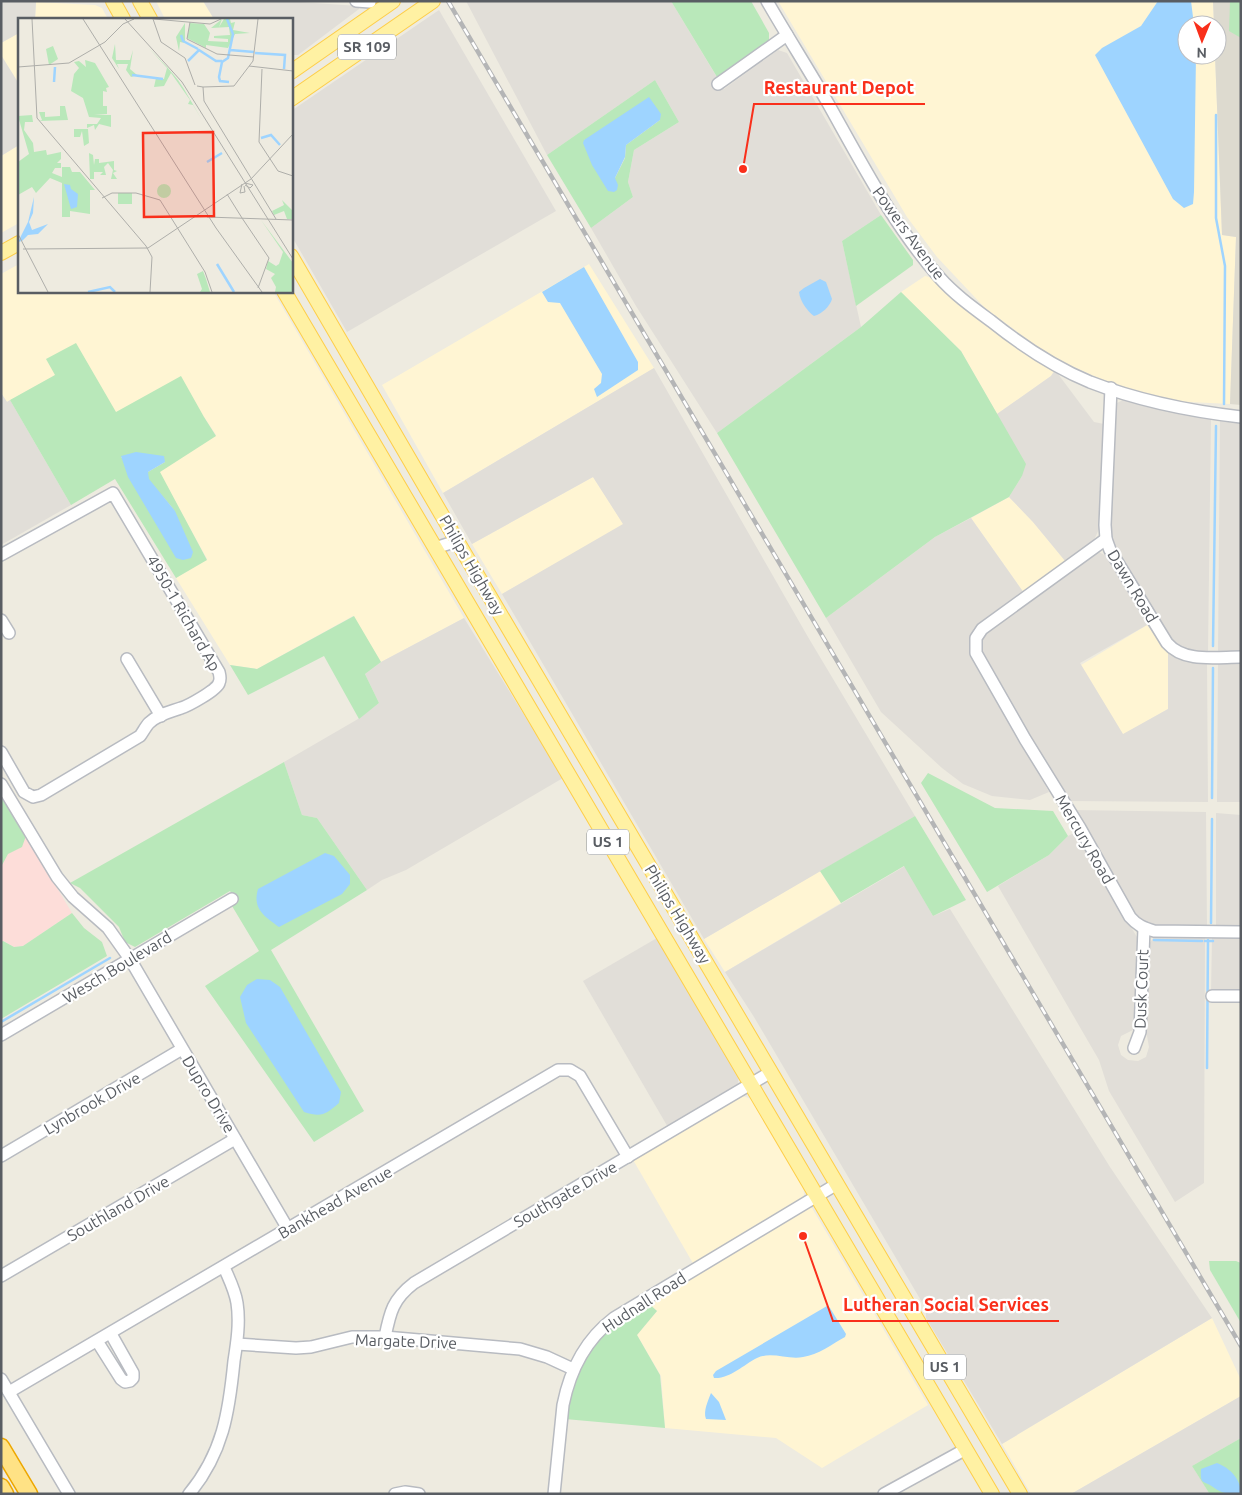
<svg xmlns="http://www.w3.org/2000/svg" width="1242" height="1495" font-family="Ubuntu,sans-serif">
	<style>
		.commercial { fill: #fff5d3 }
		.industrial { fill: #e1ded8 }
		.education { fill: #dddacf }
		.medical { fill: #fdddd9 }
		.green { fill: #b9e8ba; fill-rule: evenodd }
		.water { fill: #9ed4ff }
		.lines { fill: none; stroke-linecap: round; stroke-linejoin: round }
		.stream { stroke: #9ed4ff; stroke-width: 2.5 }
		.minor-casing { stroke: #b8bbc1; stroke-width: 14 }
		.major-casing { stroke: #fece48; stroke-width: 16 }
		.highway-casing { stroke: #eda700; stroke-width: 19 }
		.minor { stroke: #fff; stroke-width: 11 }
		.major { stroke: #fff1a3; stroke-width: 14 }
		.highway { stroke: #ffe285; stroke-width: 16 }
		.rail-casing { stroke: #b4b5b6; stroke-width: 4.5 }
		.rail { stroke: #fff; stroke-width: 2.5; stroke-dasharray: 8; stroke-linecap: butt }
		.labels { text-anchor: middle; stroke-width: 4.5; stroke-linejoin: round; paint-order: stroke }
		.shield { fill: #fff; stroke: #8b8e92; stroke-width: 1 }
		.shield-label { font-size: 15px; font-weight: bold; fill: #595d63 }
		.street-label { font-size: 16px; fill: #595d63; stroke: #fff }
		.inset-river { fill: none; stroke: #9ed4ff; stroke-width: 2.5 }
		.inset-road { fill: none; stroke: #aeaeaa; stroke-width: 1 }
		.view { fill: #f92f1b; fill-opacity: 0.15; stroke: #f92f1b; stroke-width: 2.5 }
		.inset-edge { fill: none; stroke: #595d63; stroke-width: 2.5 }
		.leader { fill: none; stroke: #f92f1b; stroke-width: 2 }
		.callout-dot { fill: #f92f1b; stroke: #fff; stroke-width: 2 }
		.callout-label { font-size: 18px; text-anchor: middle; font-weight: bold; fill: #f92f1b; stroke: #fff; stroke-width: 4.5; stroke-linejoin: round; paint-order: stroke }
	</style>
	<rect width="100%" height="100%" fill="#eeebe0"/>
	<g class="commercial">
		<path d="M156,1H203L214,19H165Z"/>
		<path d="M778,1H1213L1214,25H1187V55H1215L1222,235L1236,237L1230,404L1170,401L1118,387L1050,356L985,308L937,257L907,217Z"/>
		<path d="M36,2L95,5L102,8L108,19H35Z"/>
		<path d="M19,33V84L1,55V43Z"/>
		<path d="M19,145V223L1,233V156Z"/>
		<path d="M19,264V291H273L464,618L381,662L353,616L257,669L230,665L176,578L207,559L159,472L216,435L204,417L116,412L56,375L7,402L1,393V274Z"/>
		<path d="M589,264L654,368L443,493L382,385Z"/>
		<path d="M925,276L929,277L1055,370L1051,376L997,414L961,351L901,292Z"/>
		<path d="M593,477L624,525L502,594L472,544Z"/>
		<path d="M1009,497L1033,522L1066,562L1024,593L971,518Z"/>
		<path d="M1147,625L1168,653V709L1123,735L1081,665Z"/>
		<path d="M820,871L841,903L725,972L704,939Z"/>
		<path d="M743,1096L751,1099L803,1186L804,1194L802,1200L694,1265L632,1158L738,1097Z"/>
		<path d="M808,1207L812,1208L928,1405L822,1468L776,1438L665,1428L661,1376L637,1335L657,1311L648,1303Z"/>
		<path d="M1212,1318L1241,1380V1396L1071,1494H1031L1002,1444Z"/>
	</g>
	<g class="industrial">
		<path d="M1,1L36,2L35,19H19V33L1,43Z"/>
		<path d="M203,1H284L359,6V9L298,55H291V19H214Z"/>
		<path d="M466,1H671L724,89L778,50L787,53L881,215L842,241L861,327L717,433L636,306L591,228L633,197L628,182L634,150L679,122L655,80L547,155Z"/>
		<path d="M439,10L556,211L347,332L291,235V111Z"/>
		<path d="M1,55L19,84V145L1,156Z"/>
		<path d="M654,368L808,637L915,816L704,939L502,594L623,524L593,477L472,544L443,493Z"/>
		<path d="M1055,370L1094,422L1104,424L1100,527L1093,542L1066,562L1033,522L1009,497L1022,476L997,414L1051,376Z"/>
		<path d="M1,393L7,402L10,400L71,505L1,545Z"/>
		<path d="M1125,399L1211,418L1208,653L1198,652L1182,648L1169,639L1113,542L1111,527L1114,408L1117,403Z"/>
		<path d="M1220,419L1241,421V653H1218Z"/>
		<path d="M971,518L1024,593L974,628L969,644L970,653L1049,792L1030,800L992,796L963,784L942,768L881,712L826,618L935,537Z"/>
		<path d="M1097,551L1110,558L1147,625L1080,663L1123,734L1168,709V653L1185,661L1207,663L1208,802L1067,801L982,656L981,642L985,633Z"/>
		<path d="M464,618L563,778L406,870L382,880L367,890L317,818L302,815L284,762L358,719L379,703L365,674L381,662Z"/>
		<path d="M1218,664H1241V802H1217Z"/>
		<path d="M1072,810L1206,812L1207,929L1157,927L1140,920L1130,910Z"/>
		<path d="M1216,813L1241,815V929L1216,928Z"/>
		<path d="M1074,833L1137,937L1136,1026L1133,1030L1121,1036L1118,1045L1121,1055L1128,1060L1138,1061L1146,1057L1149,1047L1145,1025L1149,944L1154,937L1205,938L1204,1183L1175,1202L1109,1091L1099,1060L998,886L1049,855L1068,836Z"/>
		<path d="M905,866L933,916L950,909L1110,1167L1212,1318L1002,1444L926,1318V1309L754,1017L725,972Z"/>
		<path d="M1212,936L1241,937V993H1211Z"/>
		<path d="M657,938L739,1077L737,1087L669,1129L583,981Z"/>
		<path d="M1241,1396V1438L1192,1466L1209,1493L1211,1494H1071Z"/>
	</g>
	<path class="education" d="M1213,1H1241V405L1230,404L1236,237L1222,235L1215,55H1217V25H1214Z"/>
	<path class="medical" d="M1,794L72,913L23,946L14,947L4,941L1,942Z"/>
	<g class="green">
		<path d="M671,1H751L769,33V42L717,77Z"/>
		<path d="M1230,1H1241V38L1229,31Z"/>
		<path d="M655,80L679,122L634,150L628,182L633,197L591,228L547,155ZM660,120L626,145L625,158L615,178L584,140Z"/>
		<path d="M881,215L913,260V265L856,306L842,241Z"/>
		<path d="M901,292L961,351L1026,464L1022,476L1009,497L935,537L826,618L717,433L861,327Z"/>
		<path d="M76,343L116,412L181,376L204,417L216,436L160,472L207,560L176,578L115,479L71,505L10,400L55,375L46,359ZM121,457L165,462L148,472V479L175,511Z"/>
		<path d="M354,616L381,662L365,674L379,703L359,719L324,656L248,695L230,665L257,669Z"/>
		<path d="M284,762L302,815L317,818L367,890L271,950L364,1111L314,1142L205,986L259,951L232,906L235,899L230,891L135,947L125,942L119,927L80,888L70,883Z"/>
		<path d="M928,773L995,808L1053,811L1068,836L1049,855L987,892L921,783Z"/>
		<path d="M1,794L26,836L22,847L8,854L1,867Z"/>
		<path d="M915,816L966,900L933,916L904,866L841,903L820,871Z"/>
		<path d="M72,913L84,928L102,942L107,956L1,1019V942L3,941L14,947L23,946Z"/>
		<path d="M1209,1261H1236L1241,1263V1323L1210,1270Z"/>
		<path d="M648,1303L657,1311L637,1335L660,1375L665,1428L565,1419C573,1387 583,1352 609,1329C620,1319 636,1311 648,1303Z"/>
		<path d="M1241,1438V1494L1209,1493L1192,1466Z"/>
	</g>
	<g class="water">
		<path d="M1158,1H1191L1194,25H1187V55H1196L1194,192L1193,204L1184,208L1173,199L1095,55L1102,48L1141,26Z"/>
		<path d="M649,97L661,114L660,120L626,145L625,157L615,178L618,185L617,190L614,192L608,191L592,165L583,143L584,140Z"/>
		<path d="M584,267L638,362V370L597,397L594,389L601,383L602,374L560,303L548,302L542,292Z"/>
		<path d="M820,279L826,282L832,299C830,306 822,314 814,316C807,311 800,301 799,292L804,288Z"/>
		<path d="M136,452L164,456L165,462L148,472L149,479L175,511L193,552L191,558L183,560L176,558L128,477L121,456Z"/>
		<path d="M325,853L334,856L350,875V884L342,894L279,927C265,917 252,909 258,889Z"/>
		<path d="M257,979L270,980L280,987L341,1092L339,1103C326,1114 322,1118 304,1112L246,1023L240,997L247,985Z"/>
		<path d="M827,1306L830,1308L846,1334L845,1337C832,1344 818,1355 803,1357C788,1360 771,1351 757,1358C743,1365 730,1379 714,1378L713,1375L716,1371Z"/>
		<path d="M711,1393L719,1402L726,1420L706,1419C703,1411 708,1401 711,1393Z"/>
		<path d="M1217,1463C1230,1468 1241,1479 1241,1494C1229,1494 1222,1494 1213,1487C1203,1480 1200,1485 1201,1469Z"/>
	</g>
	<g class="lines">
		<g class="stream">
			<path d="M1216,115V218L1225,266L1224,404"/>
			<path d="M1213,646L1216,426"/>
			<path d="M1212,798L1213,668"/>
			<path d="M1211,923L1212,819"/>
			<path d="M1154,940L1202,941"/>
			<path d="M1205,941H1213"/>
			<path d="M1,1022L110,958"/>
			<path d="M1207,1068L1208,940"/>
		</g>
		<g class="minor-casing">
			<g id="minor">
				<path d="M356,1L370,2"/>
				<path d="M767,1C787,36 809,70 829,105C862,164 894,226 939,277C954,294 972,307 991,321C1021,345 1054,367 1090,382C1139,401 1189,411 1241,417"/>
				<path d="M718,84L787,35"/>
				<path d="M1111,388L1105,525L1106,539L1110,550L1167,643C1184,663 1216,657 1241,657"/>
				<path d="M1106,539L982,629L976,638V653L1025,739L1080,828L1130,917C1137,925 1143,928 1154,931L1241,932"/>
				<path d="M435,548L457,541"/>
				<path d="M1,555L113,493L219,672C220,676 221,679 219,683C217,690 188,706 181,708C170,712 158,714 149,723C146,726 143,732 140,736L41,795L33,797L24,792L1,752"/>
				<path d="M1,620L9,633"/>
				<path d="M127,659L161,716"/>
				<path d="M1,784L57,877L73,897L108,928L130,959L288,1229"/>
				<path d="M1212,996H1241"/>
				<path d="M1,1035L232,899"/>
				<path d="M1134,1048L1140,1032L1144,928"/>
				<path d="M1,1156L182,1049"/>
				<path d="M1,1276L235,1139"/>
				<path d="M385,1337C390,1312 393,1299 414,1283L771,1072"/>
				<path d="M97,1341L121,1379L125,1382L130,1381L133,1378V1373L111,1334"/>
				<path d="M237,1344L296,1348L311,1347L352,1337H385L520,1349L547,1357L573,1369"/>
				<path d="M1,1379L69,1494"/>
				<path d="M9,1392L558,1070H570L580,1076L628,1157"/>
				<path d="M189,1494C223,1453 229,1412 234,1361C237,1342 240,1322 237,1303C235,1290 229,1279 224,1267"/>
				<path d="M395,1494L405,1492L419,1494"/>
				<path d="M554,1494L563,1405C570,1370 585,1340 614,1318L837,1184"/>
				<path d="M884,1494L966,1449"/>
			</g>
		</g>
		<g class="major-casing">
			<g id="major">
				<path d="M113,1L123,19"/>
				<path d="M140,1L150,19"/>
				<path d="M291,72L393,1"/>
				<path d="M291,99L433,1"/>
				<path d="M1,253L19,243"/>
				<path d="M291,256L457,541L1020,1494"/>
				<path d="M284,291L992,1494"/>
			</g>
		</g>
		<g class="highway-casing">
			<g id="highway">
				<path d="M1,1447L29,1494"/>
				<path d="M1,1487L5,1494"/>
			</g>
		</g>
		<use href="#minor" class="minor"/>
		<use href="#major" class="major"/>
		<use href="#highway" class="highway"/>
		<g class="rail-casing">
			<path id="rail" d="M448,1L1241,1346"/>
		</g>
		<use href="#rail" class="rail"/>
	</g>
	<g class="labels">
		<g class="shield">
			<rect x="338" y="34.5" width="58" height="25" rx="4"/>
			<rect x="587" y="829.5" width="42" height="25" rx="4"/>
			<rect x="924" y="1354.5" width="42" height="25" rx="4"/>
		</g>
		<g class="shield-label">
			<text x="367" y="52">SR 109</text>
			<text x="608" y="847">US 1</text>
			<text x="945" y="1372">US 1</text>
		</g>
		<g class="street-label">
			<text transform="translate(909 233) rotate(54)" y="6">Powers Avenue</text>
			<text transform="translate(472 565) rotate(60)" y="6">Philips Highway</text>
			<text transform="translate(1133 586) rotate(59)" y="6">Dawn Road</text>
			<text transform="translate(184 613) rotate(60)" y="6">4950-1 Richard Ap</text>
			<text transform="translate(1085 839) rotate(60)" y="6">Mercury Road</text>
			<text transform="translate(678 914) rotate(59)" y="6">Philips Highway</text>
			<text transform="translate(117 967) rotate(-31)" y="6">Wesch Boulevard</text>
			<text transform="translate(1141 989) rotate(-88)" y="6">Dusk Court</text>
			<text transform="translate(209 1094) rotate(59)" y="6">Dupro Drive</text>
			<text transform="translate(92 1103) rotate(-30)" y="6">Lynbrook Drive</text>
			<text transform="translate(565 1194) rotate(-30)" y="6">Southgate Drive</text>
			<text transform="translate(335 1202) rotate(-30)" y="6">Bankhead Avenue</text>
			<text transform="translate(118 1208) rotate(-30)" y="6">Southland Drive</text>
			<text transform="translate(644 1302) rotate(-33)" y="6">Hudnall Road</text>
			<text transform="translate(406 1341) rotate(2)" y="6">Margate Drive</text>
		</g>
	</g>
	<g transform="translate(18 18)">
		<rect width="275" height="275" fill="#eeebe0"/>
		<path d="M204,1L201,9L206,1H212L213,5L217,4L215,12L232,15L217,16L210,30L188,27V30L169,20L172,5L186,6L192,15L190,23L210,24V21L196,20V18L212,17L211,9L193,10ZM167,5V25L162,24L161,33L158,19ZM97,26L98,42H112L115,32L112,51L119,57L113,59L108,52L110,46H99L101,51L94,40ZM35,28L40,41L31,47L28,31ZM130,29L150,50L160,62L166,71L184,102L175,87L170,86L172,82L153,55L146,68L136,69L138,60L146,61L149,50ZM67,42L77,45L91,69L88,70L89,74L85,73V88H89V96L76,97H93V109L81,106L77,112L76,107L69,110V106H79L83,100L71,99L65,80L53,73L56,56L61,50L56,44L61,43L68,49ZM42,88H47L50,102L21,103L24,102L21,94H27V99L42,98ZM14,97L15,104H7L6,112L15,125L16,134L28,132L29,137L43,134V141L39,145H43V150H37L34,155L44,159V149H52L54,154H62L77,172H72V196L52,193V199H44V165L32,160L18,175L14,169L0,177V144L11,136L0,98ZM56,111H70L71,125L66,128L64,113L62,119H56ZM71,135L75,137L76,147L77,141H81V145L96,143V152L99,153L95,155L99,161H93L95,152L90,145L86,149L88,157H82L85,154H76V161H72ZM139 173a7 7 0 1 1 14 0a7 7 0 1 1-14 0ZM100,175H114V186H100ZM264,182L275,193V201H269L266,193L256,197L254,193L266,187ZM243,202L275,245V274H257L258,269L253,260L257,256L248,251L250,243L258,248L261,246L265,234ZM185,253L188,261L192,274H182L184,271L179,256Z" fill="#b9e8ba"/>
		<path d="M46,166L52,167L53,171L60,176L59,189L53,191ZM16,179L15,195L11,204L14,212L30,206L20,216L10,217L4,223L0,224L10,204Z" fill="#9ed4ff"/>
		<path class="inset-river" d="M209,1L215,16L210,40L204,44L201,59L202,63L211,64M163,17L165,23L180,31M212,32L236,34M237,35L267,37L266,51M170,43L181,32L198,43H204M114,57L145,61M36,64L37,49M243,120L253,117L262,127M189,144L204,135M199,246L216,274M70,274L92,269L97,274"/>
		<path class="inset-road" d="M14,1L19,100L128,228L134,239L132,274M65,1L198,210L244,274M107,1L164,64L275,241M135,1L143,24L167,40L177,67M136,1L192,6L203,1M172,4L169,21L199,36L236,39M231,48L275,53M0,49L51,45L87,24L105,6L116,1M244,51L241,124L260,153L275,158M179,68L185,69L186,83L258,201M185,69L216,68L235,43L240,1M227,165L235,167L232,170L227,167M224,166L222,175L227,174L226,168M209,176L224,200M84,180L94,175H118L142,182L187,254L194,274M189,199L275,202M224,200L251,240L240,270M0,216L30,274M5,231L130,230L233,161L275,116"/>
		<path class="view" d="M195,114L196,198L126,199L125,115Z"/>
		<rect width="275" height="275" class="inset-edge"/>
	</g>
	<path class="leader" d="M743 169L754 104H925M803 1236L833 1321H1059"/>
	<g class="callout-dot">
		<circle cx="743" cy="169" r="5"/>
		<circle cx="803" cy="1236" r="5"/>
	</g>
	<g class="callout-label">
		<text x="839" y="94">Restaurant Depot</text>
		<text x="946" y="1311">Lutheran Social Services</text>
	</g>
	<rect width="1242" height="1495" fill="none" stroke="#595d63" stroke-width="5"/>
	<g transform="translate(1202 40) rotate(181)"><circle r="24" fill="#ffffff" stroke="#bdbec1"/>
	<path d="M0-4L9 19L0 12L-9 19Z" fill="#f92f1b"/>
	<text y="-8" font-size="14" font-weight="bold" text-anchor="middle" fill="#595d63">N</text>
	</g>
</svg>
